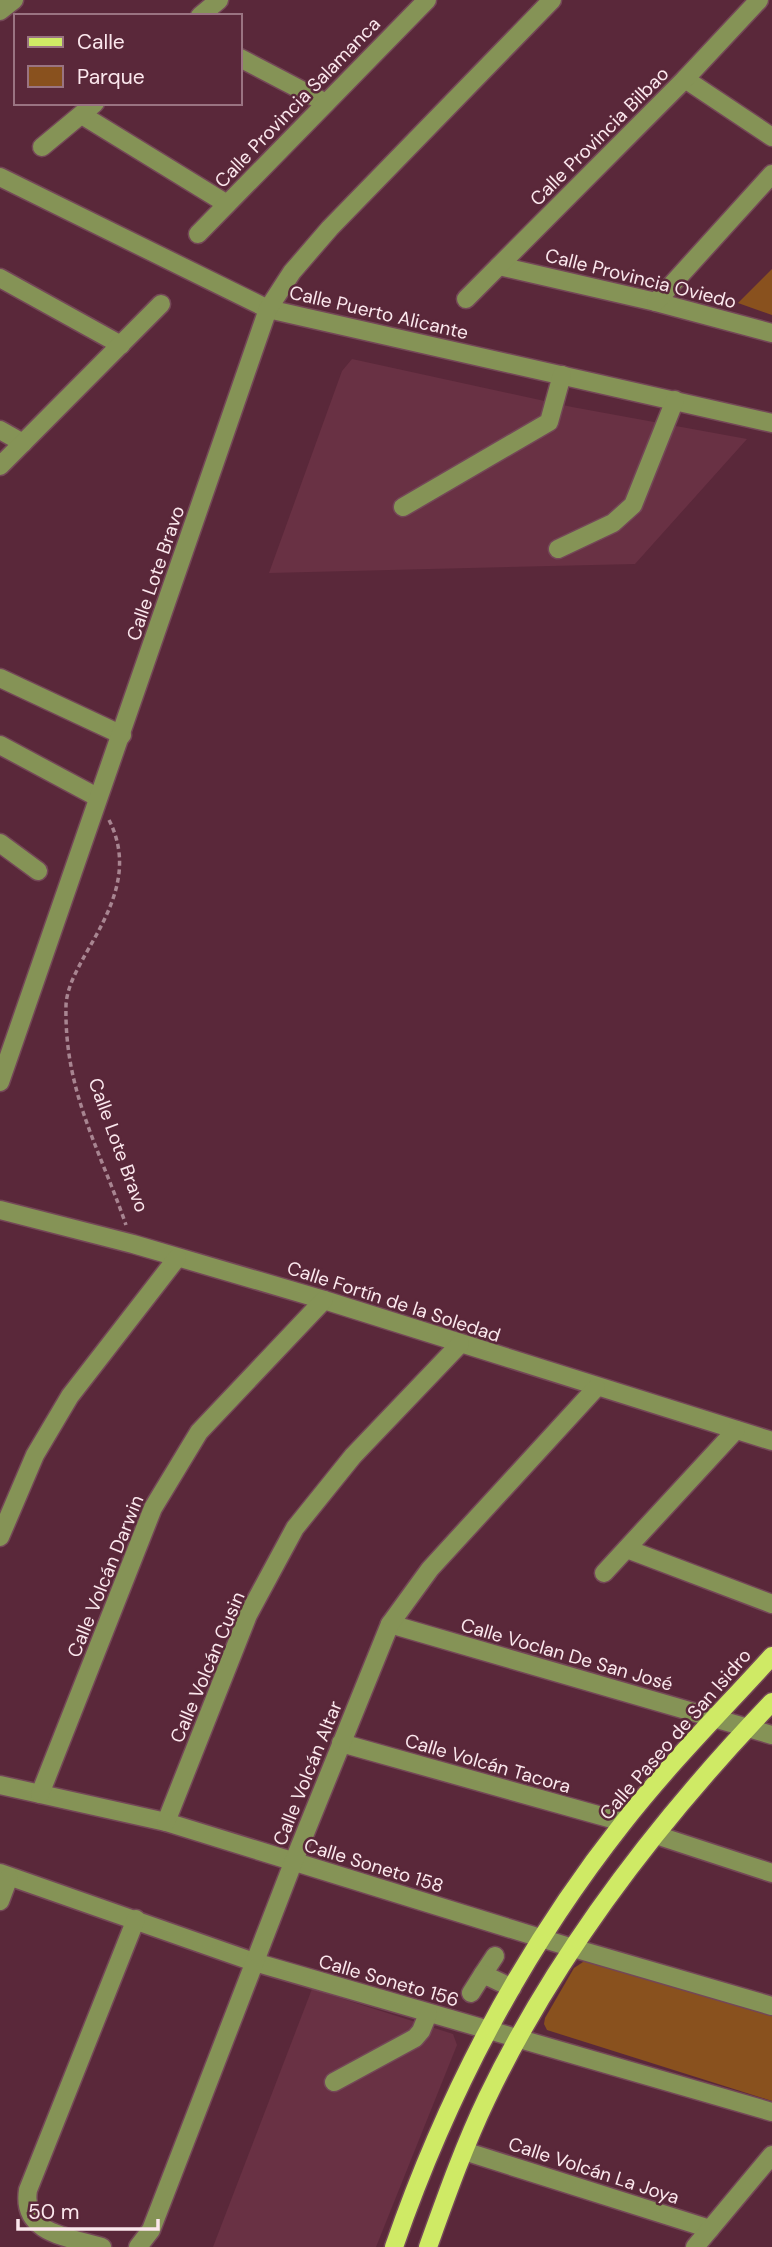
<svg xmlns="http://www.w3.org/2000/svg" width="772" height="2247" font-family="'DM Sans',sans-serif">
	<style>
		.built { fill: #693144 }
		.green { fill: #89511e }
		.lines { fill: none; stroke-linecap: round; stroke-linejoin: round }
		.minor-casing { stroke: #744757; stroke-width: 21 }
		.major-casing { stroke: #744757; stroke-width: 21 }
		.path { stroke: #a88591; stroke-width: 3.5; stroke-dasharray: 5 3.5; stroke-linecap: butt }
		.minor { stroke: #859356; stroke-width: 18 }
		.major { stroke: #cfea65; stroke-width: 18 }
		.labels { text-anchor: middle; stroke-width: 5; stroke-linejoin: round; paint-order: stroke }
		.street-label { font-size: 19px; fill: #fbe7ed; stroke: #5a283a }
	</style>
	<rect width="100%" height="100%" fill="#5a283a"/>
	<g class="built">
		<path d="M352,359L572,407L747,439L635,564L269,573L342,371Z"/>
		<path d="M312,1989L453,2034L457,2045L376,2247H213Z"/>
	</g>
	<g class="green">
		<path d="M772,269V315L738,303Z"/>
		<path d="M586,1960L772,2015V2101L547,2030L544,2024L545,2018L574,1968Z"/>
	</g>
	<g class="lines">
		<g class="minor-casing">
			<g id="minor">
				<path d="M0,11L14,0"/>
				<path d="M200,16L219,0"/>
				<path d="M240,58L326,103"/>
				<path d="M685,79L772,137"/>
				<path d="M82,115L227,204"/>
				<path d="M42,147L95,103"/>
				<path d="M0,177L268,309L772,423"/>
				<path d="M198,234L427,0"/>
				<path d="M499,266L656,302L772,333"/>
				<path d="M0,278L121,345"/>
				<path d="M466,299L685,79L759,0"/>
				<path d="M656,302L772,174"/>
				<path d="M0,430L23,443"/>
				<path d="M0,466L161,304"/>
				<path d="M403,507L549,422L562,375"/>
				<path d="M558,549L613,523L633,505L675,400"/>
				<path d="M0,678L122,735"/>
				<path d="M0,745L97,797"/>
				<path d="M0,843L38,871"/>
				<path d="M0,1082L268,309L292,272L330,228L552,0"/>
				<path d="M0,1210L133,1244L324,1300L772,1441"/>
				<path d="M0,1537L35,1455L70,1396L177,1258"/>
				<path d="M627,1549L772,1604"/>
				<path d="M604,1573L736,1430"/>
				<path d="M390,1624L772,1735"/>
				<path d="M341,1743L623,1822"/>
				<path d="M0,1785L166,1822L573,1948L772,2006"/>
				<path d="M40,1794L153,1508L199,1432L324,1300"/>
				<path d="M166,1822L248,1615L295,1528L353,1456L460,1344"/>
				<path d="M656,1835L772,1873"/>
				<path d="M0,1873L254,1962L772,2112"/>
				<path d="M0,1901L9,1877"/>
				<path d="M483,1974L495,1956"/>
				<path d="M471,1993L483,1974L512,1988"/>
				<path d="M334,2082L415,2038L421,2031L428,2014"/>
				<path d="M464,2151L710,2229"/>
				<path d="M102,2247C69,2237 21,2234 28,2190L136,1919"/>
				<path d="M138,2247L151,2230L293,1863L390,1624L430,1569L596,1388"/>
				<path d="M695,2247L772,2155"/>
			</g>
		</g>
		<g class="major-casing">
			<g id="major">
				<path d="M394,2247C447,2094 523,1950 623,1823C669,1764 722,1711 772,1656"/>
				<path d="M428,2247C446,2197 464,2146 487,2098C557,1952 660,1819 772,1702"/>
			</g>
		</g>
		<path class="path" d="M109,820C134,869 110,912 85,955C77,970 67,987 66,1005C64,1091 99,1147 126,1225"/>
		<use href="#minor" class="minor"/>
		<use href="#major" class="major"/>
	</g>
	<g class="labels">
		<g class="street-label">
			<text transform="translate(297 102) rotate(-46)" y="7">Calle Provincia Salamanca</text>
			<text transform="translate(599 136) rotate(-45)" y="7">Calle Provincia Bilbao</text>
			<text transform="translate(641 278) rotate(14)" y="7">Calle Provincia Oviedo</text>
			<text transform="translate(379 312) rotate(13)" y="7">Calle Puerto Alicante</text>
			<text transform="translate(155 573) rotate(-71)" y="7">Calle Lote Bravo</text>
			<text transform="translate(119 1145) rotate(70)" y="7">Calle Lote Bravo</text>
			<text transform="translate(394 1301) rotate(18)" y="7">Calle Fortín de la Soledad</text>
			<text transform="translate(105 1576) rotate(-68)" y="7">Calle Volcán Darwin</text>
			<text transform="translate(567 1654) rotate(16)" y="7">Calle Voclan De San José</text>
			<text transform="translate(207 1667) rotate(-67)" y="7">Calle Volcán Cusin</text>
			<text transform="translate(675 1734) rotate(-49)" y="7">Calle Paseo de San Isidro</text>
			<text transform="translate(488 1763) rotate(16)" y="7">Calle Volcán Tacora</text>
			<text transform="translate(307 1773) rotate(-68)" y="7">Calle Volcán Altar</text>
			<text transform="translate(374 1865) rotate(17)" y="7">Calle Soneto 158</text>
			<text transform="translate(389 1980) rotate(16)" y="7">Calle Soneto 156</text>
			<text transform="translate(594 2170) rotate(18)" y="7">Calle Volcán La Joya</text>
		</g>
	</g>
	<rect x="14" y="14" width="228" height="91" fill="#5a283a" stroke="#9a7482" stroke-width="2"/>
	<rect x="28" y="37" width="35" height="10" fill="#cfea65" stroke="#9a7482" stroke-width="2"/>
	<text x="77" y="49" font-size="21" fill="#fbe7ed">Calle</text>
	<rect x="28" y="66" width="35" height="21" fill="#89511e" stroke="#9a7482" stroke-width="2"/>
	<text x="77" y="84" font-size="21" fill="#fbe7ed">Parque</text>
	<path d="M18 2219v10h140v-10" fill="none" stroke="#fbe7ed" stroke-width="3.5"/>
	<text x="28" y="2219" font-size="21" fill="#fbe7ed" stroke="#5a283a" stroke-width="5" paint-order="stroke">50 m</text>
</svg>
